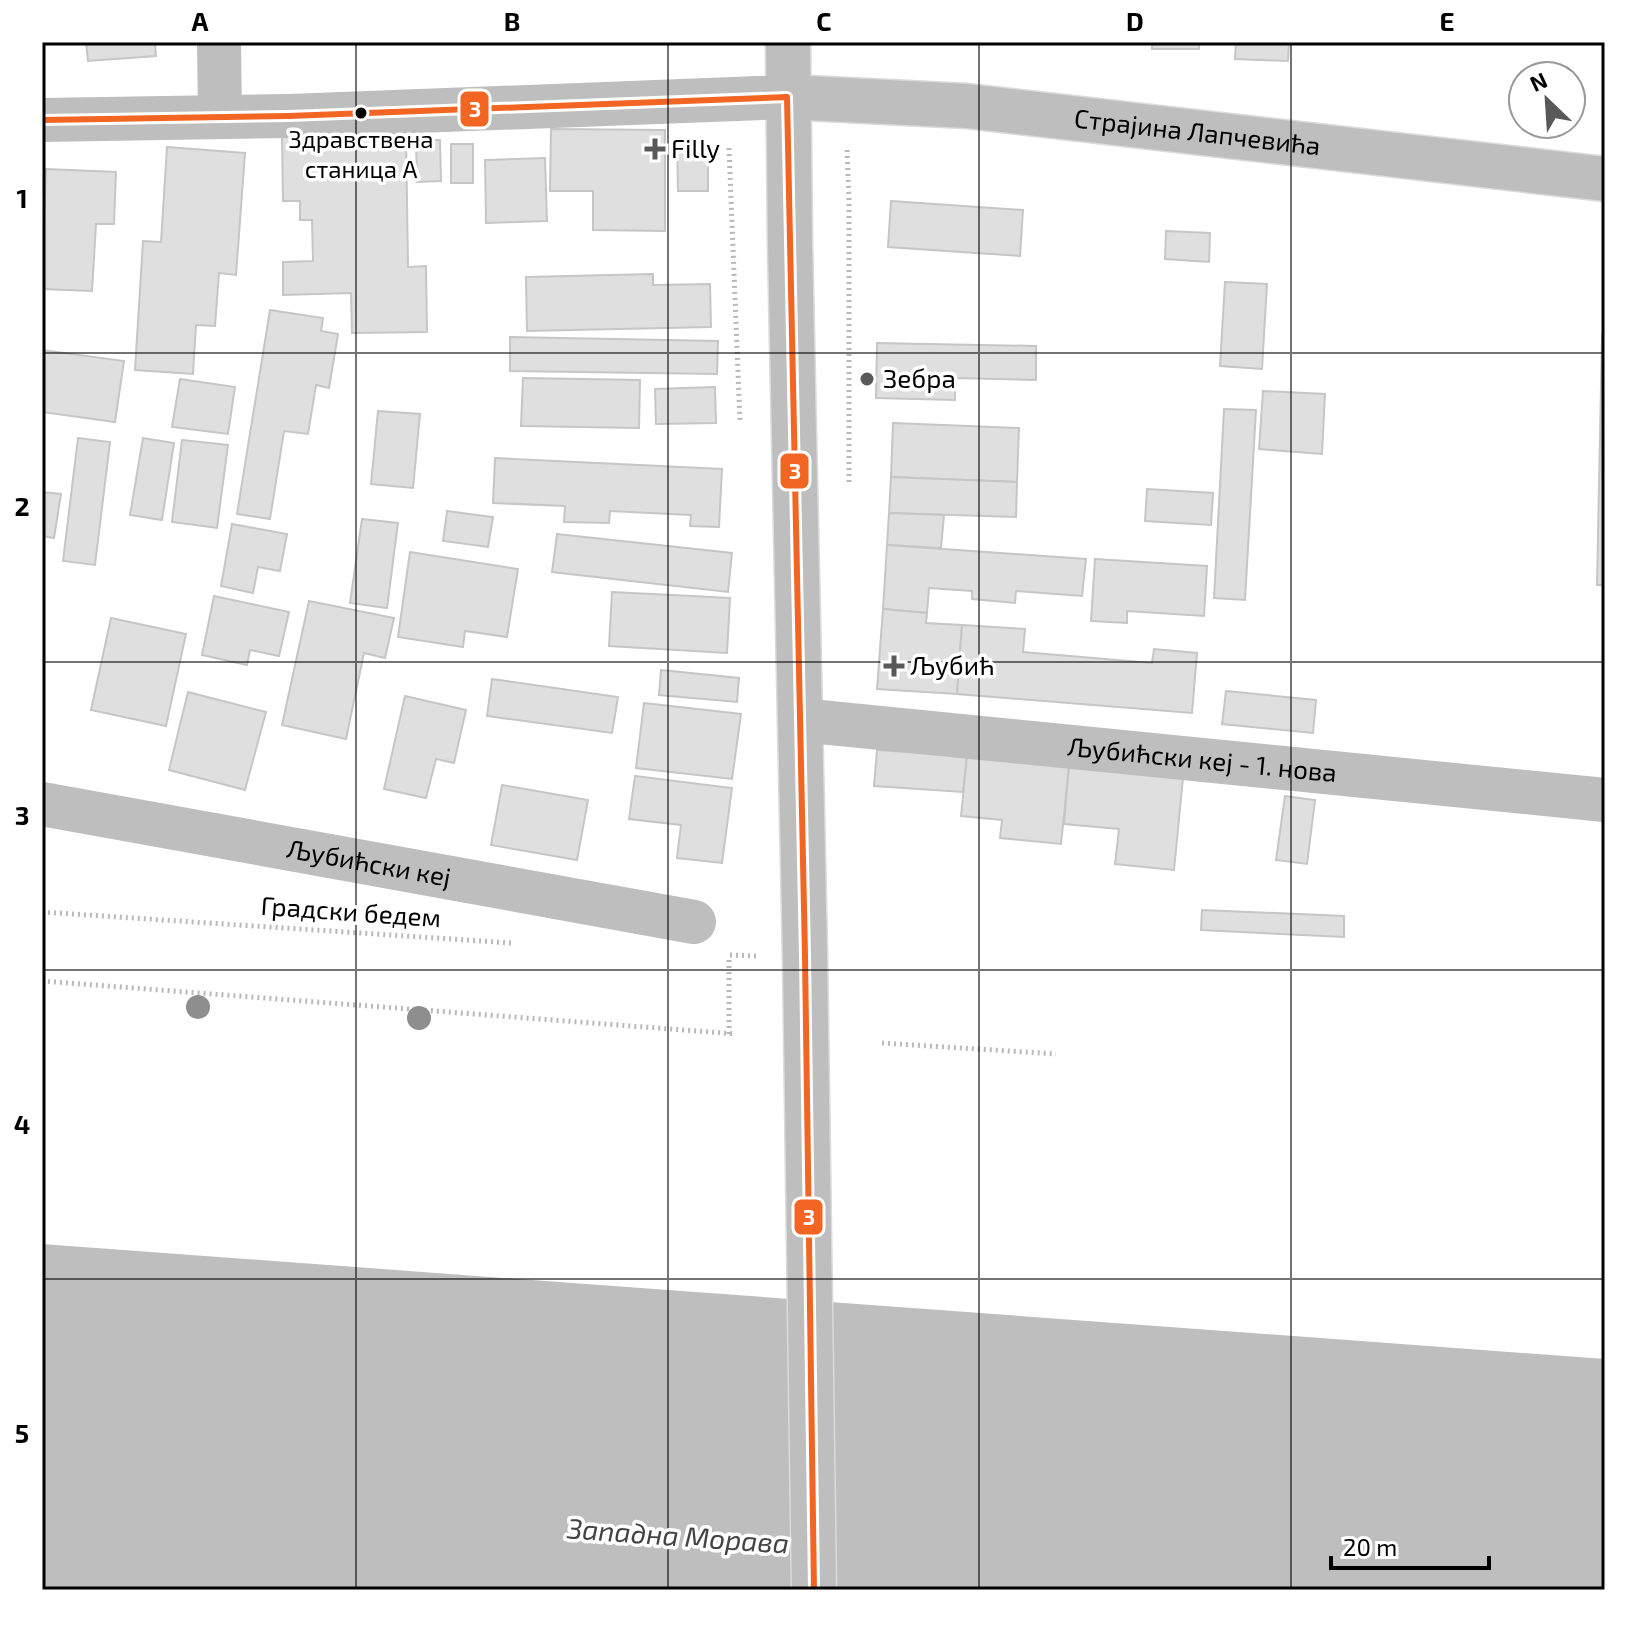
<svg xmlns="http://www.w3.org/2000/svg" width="1647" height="1632" font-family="'Exo 2',sans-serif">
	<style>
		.water { fill: #bebebe }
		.building { fill: #dfdfdf; stroke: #c6c6c6; stroke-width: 2 }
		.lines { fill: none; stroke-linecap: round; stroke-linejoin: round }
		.major-casing { stroke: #dbdbdb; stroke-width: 47 }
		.path { stroke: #b9b9b9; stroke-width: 5; stroke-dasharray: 2 4; stroke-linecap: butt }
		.minor { stroke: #bebebe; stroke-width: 44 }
		.major { stroke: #bebebe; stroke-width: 44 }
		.major-bridge-casing { stroke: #dbdbdb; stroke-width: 47; stroke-linecap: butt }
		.major-bridge { stroke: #bebebe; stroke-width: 44 }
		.bus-1-casing { stroke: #fff; stroke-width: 12 }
		.bus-1 { stroke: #f26522; stroke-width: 6 }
		.tree { fill: #8e8e8e }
		.grid { fill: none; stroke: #000; stroke-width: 2; stroke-opacity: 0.55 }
		.bus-dot { fill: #000; stroke: #fff; stroke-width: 3 }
		.poi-dot { fill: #595959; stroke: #fff; stroke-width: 3 }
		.labels { text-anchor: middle; stroke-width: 7; stroke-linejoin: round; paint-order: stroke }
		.bus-label { font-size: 24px; fill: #000; stroke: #fff }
		.street-label { font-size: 26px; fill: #000; stroke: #fff }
		.poi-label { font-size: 26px; fill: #000; stroke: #fff; text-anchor: start }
		.water-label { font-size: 28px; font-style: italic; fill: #434343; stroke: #fff }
		.line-badge { stroke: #fff; stroke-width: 3 }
		.badge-label { font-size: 22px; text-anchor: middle; font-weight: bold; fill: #fff }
		.neatline { fill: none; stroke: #000; stroke-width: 3 }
		.grid-label { font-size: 26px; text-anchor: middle; font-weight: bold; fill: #000 }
	</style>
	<rect width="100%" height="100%" fill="#fff"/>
	<path class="water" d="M42,1244L1605,1359V1590H42Z"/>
	<g class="building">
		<path d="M86,42H155L156,56L88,61Z"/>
		<rect x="1152" y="42" width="47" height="7"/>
		<path d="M1236,42H1289L1288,61L1235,59Z"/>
		<path d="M551,129L665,130V231L593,230V191H550Z"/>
		<path d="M406,134L408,267L426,266L427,332L352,333L351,293L283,295V262L313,261L312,220H300V201H283L282,136Z"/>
		<path d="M416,140H440L441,181L417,182Z"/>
		<path d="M677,143H708V191H678Z"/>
		<rect x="451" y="144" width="22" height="39"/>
		<path d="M167,147L245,153L236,275L219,273L215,326L196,325L193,374L135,370L143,241L161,242Z"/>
		<path d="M545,158L547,221L486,223L485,160Z"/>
		<path d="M46,169L116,172L114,224H96L92,291L42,289Z"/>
		<path d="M891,201L1023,210L1020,256L888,247Z"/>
		<path d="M1166,231L1210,233L1209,262L1165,259Z"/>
		<path d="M653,274V285L710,284L711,327L527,331L526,277Z"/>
		<path d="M1225,282L1267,284L1262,369L1220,366Z"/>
		<path d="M270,310L323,318L321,331L338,334L329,388L316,385L308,434L284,431L270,519L237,514Z"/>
		<path d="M1602,335H1605V585H1597Z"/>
		<path d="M510,337L718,341L717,374L510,371Z"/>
		<path d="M877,343L1036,346V380L955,378V400L876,398Z"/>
		<path d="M42,350L124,361L115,422L42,412Z"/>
		<path d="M523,378L640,380L639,428L521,426Z"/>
		<path d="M180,379L235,387L228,434L172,427Z"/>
		<path d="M715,387L716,423L656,424L655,389Z"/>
		<path d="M1263,391L1325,394L1322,454L1259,449Z"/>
		<path d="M1224,409L1256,410L1245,600L1214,598Z"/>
		<path d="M378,411L420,414L413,488L371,484Z"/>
		<path d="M893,423L1019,428L1017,482L891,477Z"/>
		<path d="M78,438L110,442L95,565L63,561Z"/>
		<path d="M143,438L174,443L162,520L130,515Z"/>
		<path d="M182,440L228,445L217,528L172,522Z"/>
		<path d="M495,458L722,469L719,527L690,526L691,515L610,511L609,523L564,522L565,506L493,503Z"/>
		<path d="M891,477L1017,482L1016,517L889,513Z"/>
		<path d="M1147,489L1213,493L1211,525L1145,521Z"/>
		<path d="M42,492L61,494L54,538L42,536Z"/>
		<path d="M447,511L493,517L488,547L443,541Z"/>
		<path d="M889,513L944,515L941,548L887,545Z"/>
		<path d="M362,519L398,523L387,608L350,603Z"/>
		<path d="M232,524L287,534L280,571L258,567L253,593L221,586Z"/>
		<path d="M557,534L732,553L728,592L552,572Z"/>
		<path d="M887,545L1086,559L1082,596L1016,591L1015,603L972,599V591L929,588L927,613L883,609Z"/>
		<path d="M410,552L518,569L507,637L465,631L463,647L398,637Z"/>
		<path d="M1095,559L1207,566L1204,616L1127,611V623L1091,621Z"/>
		<path d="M612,592L730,598L727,653L609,646Z"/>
		<path d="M214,596L289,612L279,656L250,650L247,665L202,655Z"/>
		<path d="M309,601L394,618L385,658L364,653L346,739L282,725Z"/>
		<path d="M883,609L927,613L926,623L962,625L957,694L877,689Z"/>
		<path d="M111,618L186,634L166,726L91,710Z"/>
		<path d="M962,625L1025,629L1023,652L1152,663L1154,649L1197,653L1192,713L957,694Z"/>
		<path d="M661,670L739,678L737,702L659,695Z"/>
		<path d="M492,679L618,697L612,733L487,716Z"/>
		<path d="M1226,691L1316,700L1313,733L1222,724Z"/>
		<path d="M188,692L266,712L245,790L169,770Z"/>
		<path d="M405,696L466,710L454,763L436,759L426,798L384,789Z"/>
		<path d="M644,703L741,714L732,779L636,768Z"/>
		<path d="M877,750L967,756L963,792L874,786Z"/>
		<path d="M967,756L1069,766L1061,844L1000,838L1002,820L961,816Z"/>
		<path d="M1069,766L1183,778L1174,870L1115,864L1119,829L1064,824Z"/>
		<path d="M635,776L732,788L722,863L677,858L681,825L629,819Z"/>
		<path d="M502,785L588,800L577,860L491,845Z"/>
		<path d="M1285,796L1315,800L1307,864L1276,860Z"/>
		<path d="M1202,910L1344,916V937L1201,930Z"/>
	</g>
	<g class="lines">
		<g class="major-casing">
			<g id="major">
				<path d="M788,42L790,244L805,956"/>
				<path id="s3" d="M787,97L967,106L1605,179"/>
			</g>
		</g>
		<g class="path">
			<path d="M729,148L740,422"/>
			<path d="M847,150L849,199V484"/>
			<path d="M42,912L512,943"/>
			<path d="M730,955L756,956"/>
			<path d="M42,981L736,1034"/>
			<path d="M729,1034V957"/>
			<path d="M882,1043L1056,1054"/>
		</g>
		<g class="minor">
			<path d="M219,42L220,117"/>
			<path d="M42,120L289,116L787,97"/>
			<path id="s1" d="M800,720L1605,800"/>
			<path id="s2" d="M42,804L694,922"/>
		</g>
		<use href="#major" class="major"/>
		<g class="major-bridge-casing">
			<path id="major-bridge" d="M805,956L814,1590"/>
		</g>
		<use href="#major-bridge" class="major-bridge"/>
		<g class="bus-1-casing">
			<path id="bus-1" d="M42,120L289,116L787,97L805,956L814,1590"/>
		</g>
		<use href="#bus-1" class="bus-1"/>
	</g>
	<g class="tree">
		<circle cx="198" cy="1007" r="12"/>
		<circle cx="419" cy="1018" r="12"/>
	</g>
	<path class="grid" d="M356,42V1590M668,42V1590M979,42V1590M1291,42V1590M42,353H1605M42,662H1605M42,970H1605M42,1279H1605"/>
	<circle class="bus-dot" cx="361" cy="113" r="7"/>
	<g class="poi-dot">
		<path d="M651 137h8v8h8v8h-8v8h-8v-8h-8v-8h8z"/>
		<circle cx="867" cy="379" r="8"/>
		<path d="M890 654h8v8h8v8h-8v8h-8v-8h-8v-8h8z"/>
	</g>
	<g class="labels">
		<g class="bus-label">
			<text x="361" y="148">Здравствена<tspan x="361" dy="30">станица А</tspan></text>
		</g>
		<g class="street-label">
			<text dy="9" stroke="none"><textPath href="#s3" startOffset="412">Страјина Лапчевића</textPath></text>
			<text dy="9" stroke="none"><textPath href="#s1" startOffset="404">Љубићски кеј - 1. нова</textPath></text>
			<text dy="9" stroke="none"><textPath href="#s2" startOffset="332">Љубићски кеј</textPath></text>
			<text transform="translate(351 912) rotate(4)" y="9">Градски бедем</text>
		</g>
		<g class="poi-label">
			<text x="671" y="158">Filly</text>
			<text x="883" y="388">Зебра</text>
			<text x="910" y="675">Љубић</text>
		</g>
		<g class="water-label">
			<text transform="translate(678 1536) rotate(4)" y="10">Западна Морава</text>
		</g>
	</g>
	<g class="line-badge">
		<rect x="459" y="90" width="31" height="38" rx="8" fill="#f26522"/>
		<rect x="779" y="452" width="31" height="38" rx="8" fill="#f26522"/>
		<rect x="793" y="1198" width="31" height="38" rx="8" fill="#f26522"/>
	</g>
	<g class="badge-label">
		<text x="475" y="117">3</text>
		<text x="795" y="479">3</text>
		<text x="809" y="1225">3</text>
	</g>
	<rect width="1647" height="1632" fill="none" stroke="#ffffff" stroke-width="88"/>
	<g transform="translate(1547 100) rotate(335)"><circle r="38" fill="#ffffff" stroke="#999999" stroke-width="2"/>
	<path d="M0-6L14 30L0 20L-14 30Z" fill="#595959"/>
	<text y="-12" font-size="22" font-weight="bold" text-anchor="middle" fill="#000000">N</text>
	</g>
	<path d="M1331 1556v12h158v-12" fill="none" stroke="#000000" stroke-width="4"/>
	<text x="1343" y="1556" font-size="24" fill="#000000" stroke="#ffffff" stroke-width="6" paint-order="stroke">20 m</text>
	<rect x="44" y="44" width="1559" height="1544" class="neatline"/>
	<g class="grid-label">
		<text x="200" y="31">A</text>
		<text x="512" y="31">B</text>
		<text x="824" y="31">C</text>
		<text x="1135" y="31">D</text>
		<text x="1447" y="31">E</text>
		<text x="22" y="208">1</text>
		<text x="22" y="516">2</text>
		<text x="22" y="825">3</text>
		<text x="22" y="1134">4</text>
		<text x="22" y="1443">5</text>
	</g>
</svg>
